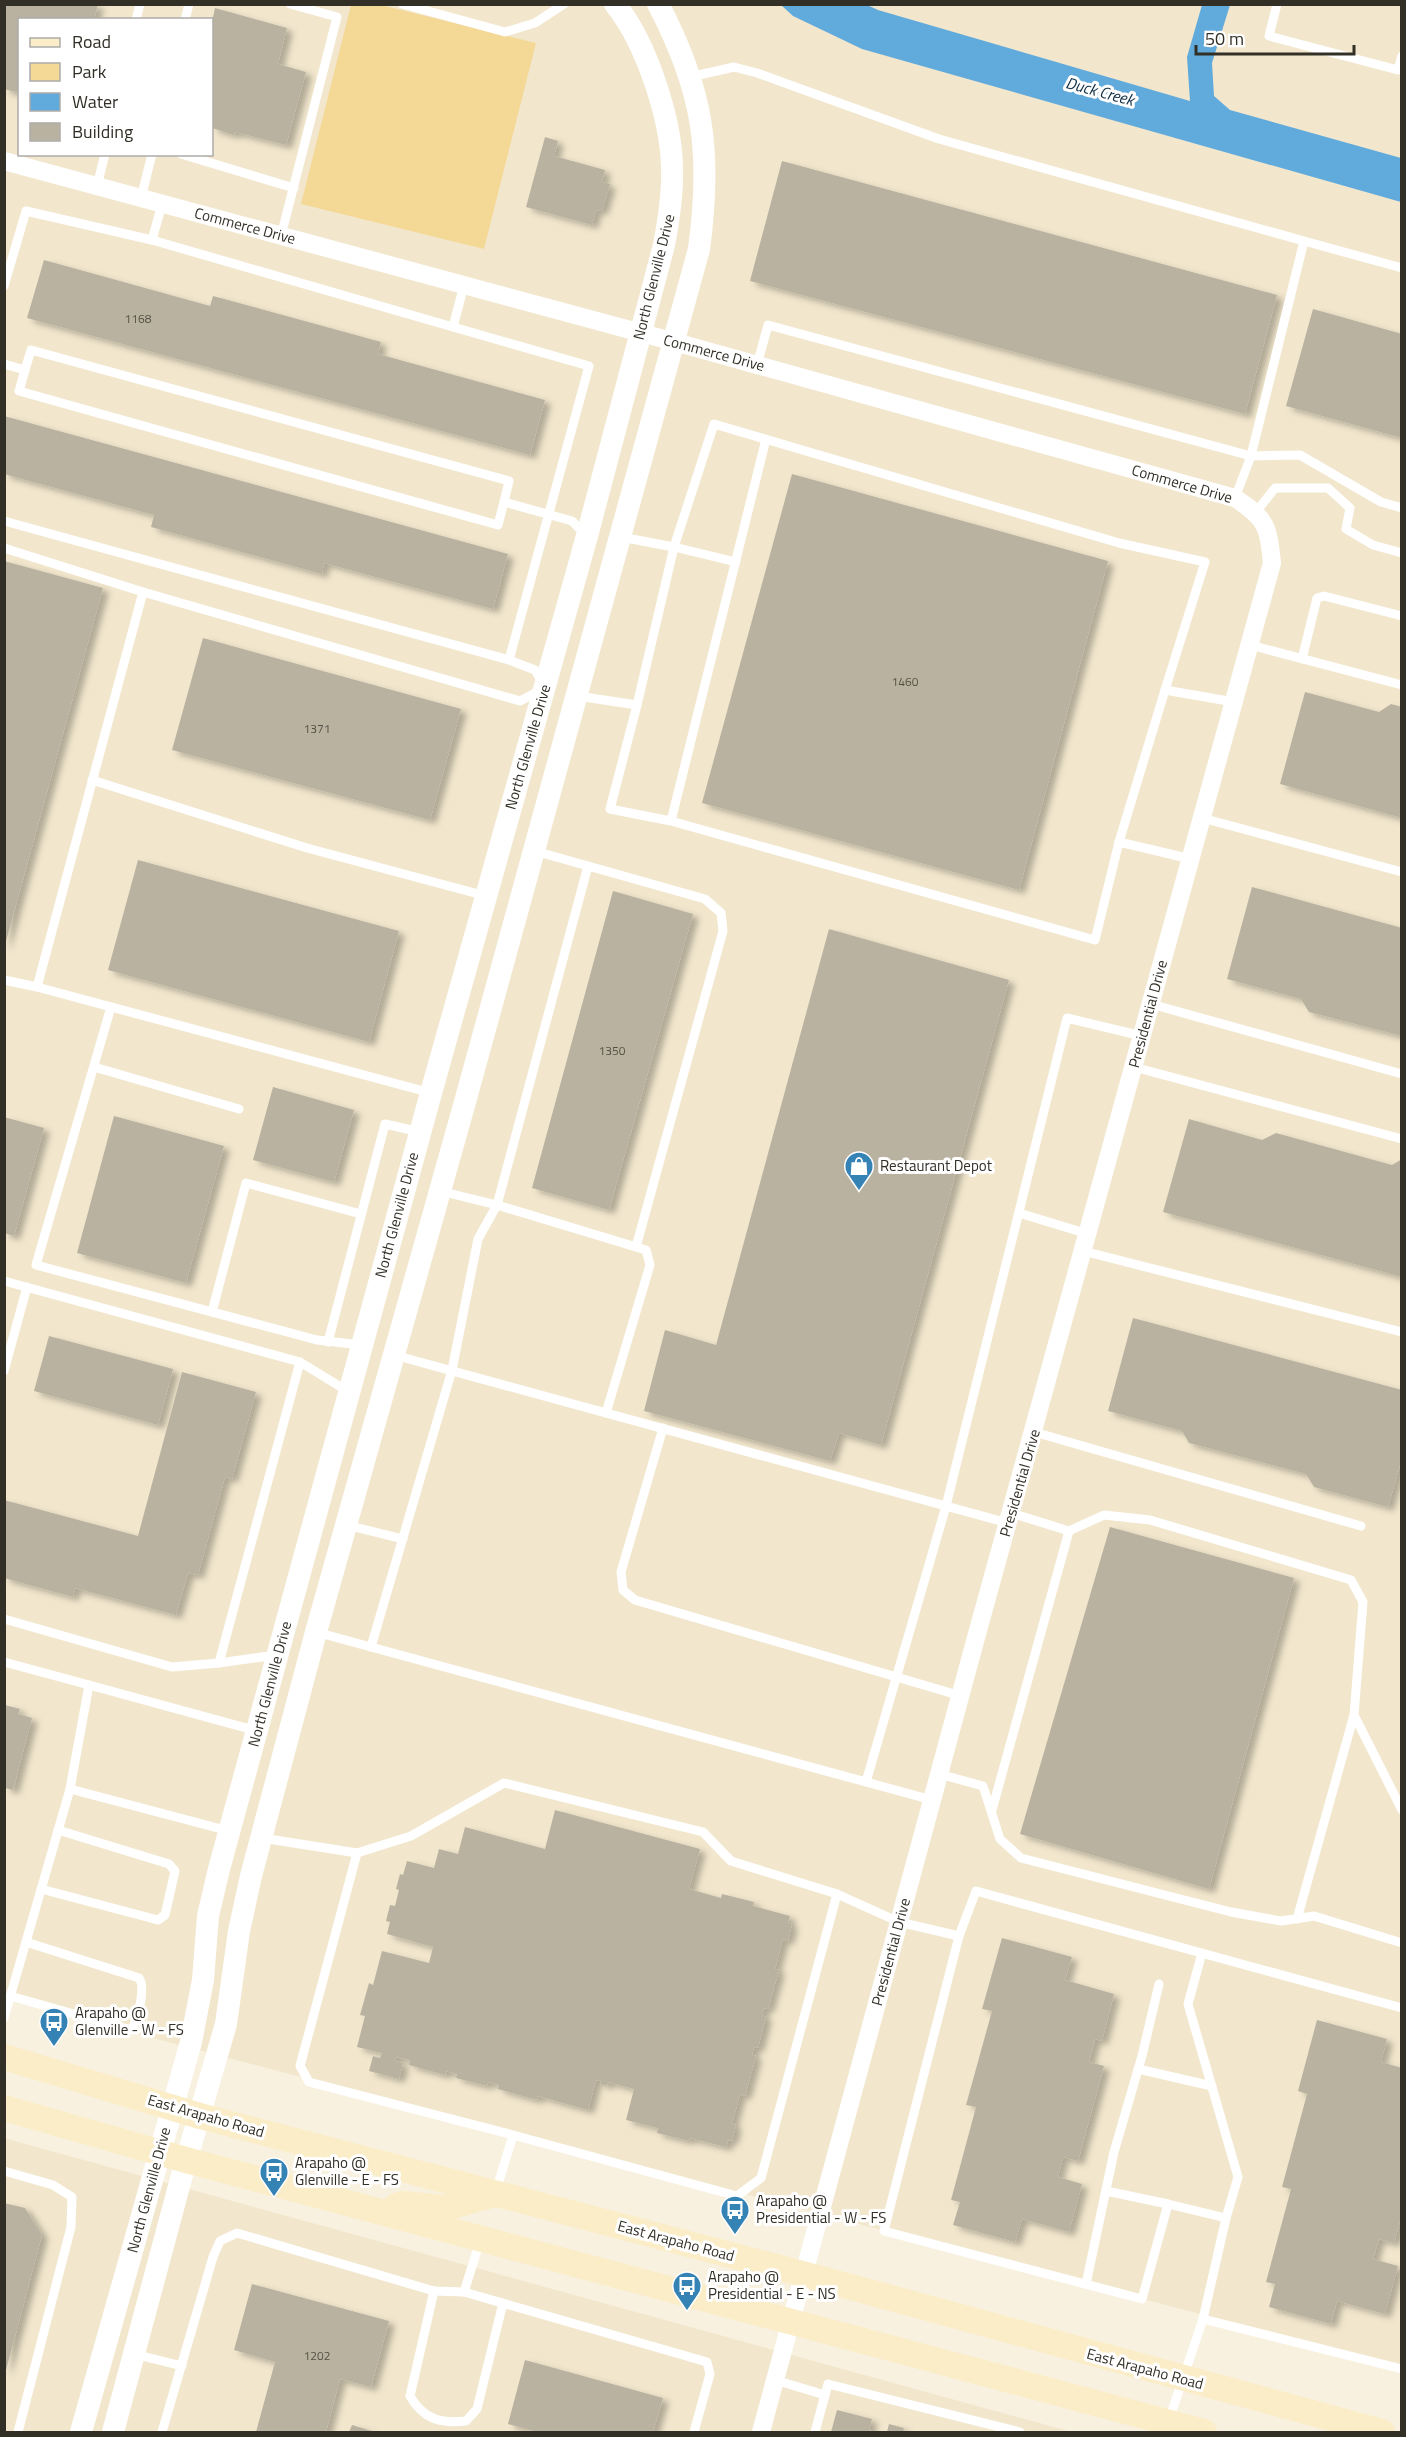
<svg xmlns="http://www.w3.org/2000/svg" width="1406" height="2437" font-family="'Titillium Web',sans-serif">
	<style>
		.built { fill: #f2e7cd; fill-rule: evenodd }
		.green { fill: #f4d896 }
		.water { fill: #61aadc }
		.building { fill: #bab2a0; filter: url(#shadow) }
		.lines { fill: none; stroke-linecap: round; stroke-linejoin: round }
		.service { stroke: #fff; stroke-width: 9 }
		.minor { stroke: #fff; stroke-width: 18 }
		.tertiary { stroke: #fff; stroke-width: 22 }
		.secondary { stroke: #faedc8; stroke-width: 26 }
		.labels { text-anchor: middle; stroke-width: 6; stroke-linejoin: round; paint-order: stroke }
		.number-label { font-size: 12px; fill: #545045 }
		.street-label { font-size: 15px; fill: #322f27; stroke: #fff }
		.poi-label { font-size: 15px; fill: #322f27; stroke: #fff; text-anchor: start }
		.water-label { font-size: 16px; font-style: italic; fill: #0c2d42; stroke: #fff }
	</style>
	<defs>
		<filter id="shadow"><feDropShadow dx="6" dy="4" stdDeviation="3" flood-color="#0004"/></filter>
	</defs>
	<rect width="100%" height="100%" fill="#f9f1df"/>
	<g class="built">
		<path d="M4,5H1401V2367L5,1999ZM20,20H212V154H20Z"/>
		<path d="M4,2138L120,2170L1072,2432H5Z"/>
	</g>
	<path class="green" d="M351,5H381L536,43L484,249L301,204Z"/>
	<path class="water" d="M781,5H867L878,10L1190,101L1187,57L1202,5H1230L1212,63L1214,96L1230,110L1401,158V202L862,49L793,16Z"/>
	<g class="building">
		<path d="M4,4H98L94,20H20V93L4,89Z"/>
		<path d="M215,8L287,28L278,64L306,72L286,145L235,132L234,135L212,128V22Z"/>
		<path d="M545,137L558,141L554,156L605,170L602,182L610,184L602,211L596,210L592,225L526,207Z"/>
		<path d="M782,161L1277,295L1245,414L750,281Z"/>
		<path d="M44,260L210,306L213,296L381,342L378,354L545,400L530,455L27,318Z"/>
		<path d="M1313,309L1402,334V438L1286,406Z"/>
		<path d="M4,416L508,554L493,609L324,563L322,574L151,527L154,515L4,474Z"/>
		<path d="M792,474L1108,561L1019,890L702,803Z"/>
		<path d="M4,561L103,588L5,945H4Z"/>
		<path d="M203,638L461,709L430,820L172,750Z"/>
		<path d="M1305,692L1379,712L1391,704L1402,707V818L1280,784Z"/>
		<path d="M138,860L399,931L369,1042L108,970Z"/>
		<path d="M1252,887L1402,928V1036L1309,1012L1301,999L1227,979Z"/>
		<path d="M613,891L693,914L609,1210L532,1188Z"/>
		<path d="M829,929L1009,980L881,1445L839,1433L830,1461L644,1411L665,1330L716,1345Z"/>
		<path d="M273,1087L354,1110L334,1182L253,1160Z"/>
		<path d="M114,1116L224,1146L186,1283L77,1253Z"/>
		<path d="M4,1117L44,1128L14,1236L4,1233Z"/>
		<path d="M1189,1119L1262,1140L1276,1133L1392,1165L1402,1159V1277L1163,1212Z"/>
		<path d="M1133,1318L1402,1390V1458L1388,1507L1314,1487L1306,1474L1189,1443L1182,1431L1108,1411Z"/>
		<path d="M49,1336L173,1369L158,1425L34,1391Z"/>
		<path d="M182,1372L256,1392L232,1479L225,1477L198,1575L188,1573L176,1615L75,1588L73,1597L4,1578V1500L138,1536Z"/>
		<path d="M1110,1527L1294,1578L1209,1889L1020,1834Z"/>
		<path d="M5,1705L20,1709L18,1714L32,1718L13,1790L5,1788Z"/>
		<path d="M555,1810L700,1849L689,1889L721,1898L722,1894L754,1902L753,1906L790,1916L788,1923L792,1924L788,1941L783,1939L775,1969L779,1970L768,2009L764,2008L762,2015L766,2017L758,2048L754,2047L752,2055L756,2056L745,2096L740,2094L732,2124L736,2125L732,2141L728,2140L726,2147L690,2138L689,2141L657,2133L658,2128L626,2120L634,2089L608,2082L607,2086L600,2084L601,2081L596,2080L588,2110L538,2096L537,2100L498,2089L499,2085L488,2082L487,2086L456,2078L457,2074L446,2071L445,2075L409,2065L410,2060L396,2057L395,2061L403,2063L399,2079L369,2071L373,2056L380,2058L382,2053L357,2047L365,2016L360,2015L369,1983L373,1985L382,1951L429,1963L433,1947L387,1934L390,1922L386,1921L390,1905L395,1906L399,1890L396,1889L400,1874L403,1875L407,1861L434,1868L439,1849L458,1854L465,1827L545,1849Z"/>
		<path d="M1002,1938L1072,1957L1065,1980L1114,1994L1102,2041L1095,2039L1089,2062L1104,2066L1078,2161L1063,2157L1058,2177L1082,2184L1069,2232L1022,2219L1015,2242L953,2225L960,2202L951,2200L976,2107L966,2105L992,2011L982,2009Z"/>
		<path d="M1317,2020L1387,2039L1381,2062L1402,2068V2214L1394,2243L1379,2239L1373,2259L1398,2266L1385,2314L1337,2301L1331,2324L1269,2307L1275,2284L1266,2282L1291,2189L1282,2187L1307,2094L1298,2091Z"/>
		<path d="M4,2203L25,2208L42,2235L5,2374Z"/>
		<path d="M252,2284L389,2321L371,2387L340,2379L326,2432H256L275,2362L234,2350Z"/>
		<path d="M525,2360L663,2398L653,2432H537L508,2424Z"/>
		<path d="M837,2410L872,2419L869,2430L875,2432H831Z"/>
		<path d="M889,2424L904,2428L903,2432H887Z"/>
		<path d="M352,2425L375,2432H349Z"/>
	</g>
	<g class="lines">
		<g class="service">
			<path d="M402,4L505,32L535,23L564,4"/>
			<path d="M1277,4L1269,36L1398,70L1402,56"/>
			<path d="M136,20L140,4"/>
			<path d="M185,20L189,4"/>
			<path d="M690,77L734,67L757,73L939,139L1304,241"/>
			<path d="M181,154L294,188"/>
			<path d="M97,186L105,154"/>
			<path d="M141,198L152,154"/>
			<path d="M281,236L337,17L290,4"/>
			<path d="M152,240L453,327"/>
			<path d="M464,285L453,327L589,366L509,660"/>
			<path d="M4,286L26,211L152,240L162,204"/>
			<path d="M4,364L25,370L19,391L498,525L504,502L572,521L586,535"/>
			<path d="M757,365L768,325L1251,456L1300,455L1381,502L1402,508"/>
			<path d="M25,370L31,350L509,481L504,502"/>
			<path d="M1235,498L1251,456L1304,241L1402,268"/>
			<path d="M1256,512L1275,488H1328L1350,508L1346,529L1373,545L1402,553"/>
			<path d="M4,521L509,660L535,670L542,682"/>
			<path d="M621,537L674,547L637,705"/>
			<path d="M4,548L143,592L37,987L4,980"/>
			<path d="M736,562L674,547L714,424L1119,543L1205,562L1165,690L1234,702"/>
			<path d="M143,592L520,701L539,691"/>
			<path d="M1250,645L1402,685"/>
			<path d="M1302,659L1317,598L1324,596L1402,616"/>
			<path d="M577,696L637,705L610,809L671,821L1095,940L1119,842L1191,859"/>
			<path d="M92,780L307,848L486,896"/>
			<path d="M1202,818L1402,872"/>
			<path d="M671,821L766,439"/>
			<path d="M1119,842L1165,690"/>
			<path d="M588,866L705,899L721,913L723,931L636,1247"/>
			<path d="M37,987L431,1093"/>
			<path d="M1151,1004L1402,1074"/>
			<path d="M111,1007L36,1265L317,1340L361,1345"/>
			<path d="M94,1067L239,1109"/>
			<path d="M1134,1067L1402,1139"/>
			<path d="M440,1191L497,1205L646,1250L650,1265L606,1413"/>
			<path d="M1019,1213L1088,1234"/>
			<path d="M1083,1251L1402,1332"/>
			<path d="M4,1281L300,1362L349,1392"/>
			<path d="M212,1312L246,1183L361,1214"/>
			<path d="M328,1342L385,1124L420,1132"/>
			<path d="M394,1355L1008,1523"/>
			<path d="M4,1371L27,1287"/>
			<path d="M663,1428L621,1572L623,1590L635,1600L961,1696"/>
			<path d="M1034,1432L1361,1526"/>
			<path d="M1011,1513L1069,1531L1104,1515L1150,1520L1351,1580L1363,1602L1354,1715L1402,1810"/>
			<path d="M346,1525L403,1539"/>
			<path d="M4,1619L172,1667L219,1663"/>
			<path d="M316,1632L371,1647L452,1370L478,1239L497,1205L588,866L535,851"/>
			<path d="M371,1647L932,1800"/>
			<path d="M276,1655L219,1663L300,1362"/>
			<path d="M4,1662L89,1685L70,1789L4,2018"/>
			<path d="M89,1685L257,1731"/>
			<path d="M939,1774L983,1786L1000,1839L1021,1858L1231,1912L1281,1921L1314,1916L1402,1943"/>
			<path d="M866,1782L946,1506L1067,1018L1142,1036"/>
			<path d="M70,1789L229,1831"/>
			<path d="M992,1810L1069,1531"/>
			<path d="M262,1838L357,1853L411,1836L504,1783L703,1832L731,1861L837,1894L899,1922L959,1936L884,2231L1142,2299L1168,2204L1226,2218L1203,2319L1169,2420"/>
			<path d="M357,1853L300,2066L309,2082L513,2135L496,2191"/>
			<path d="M41,1889L158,1920L165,1915L175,1871L169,1864L58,1830"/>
			<path d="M1297,1919L1354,1715"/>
			<path d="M959,1936L976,1891L1402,2008"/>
			<path d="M1202,1953L1188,2004L1238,2177L1226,2218"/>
			<path d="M10,1996L131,2030C138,2020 146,1987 139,1978L26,1942"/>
			<path d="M1138,2069L1212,2086"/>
			<path d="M513,2135L737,2196L761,2178L837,1894"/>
			<path d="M4,2171L53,2185L72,2197L71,2227L18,2432"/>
			<path d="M1106,2191L1168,2204"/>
			<path d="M1086,2284L1114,2152L1142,2056L1159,1984"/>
			<path d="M434,2291L410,2396C423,2419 441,2424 466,2421L477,2409L503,2303"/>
			<path d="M464,2292L707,2362L710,2374L694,2432"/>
			<path d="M1203,2319L1402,2369"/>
			<path d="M134,2354L182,2366"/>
			<path d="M775,2380L825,2395"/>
			<path d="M162,2432L213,2257L220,2241L237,2233L434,2291L464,2292L480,2241"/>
			<path d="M815,2432L828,2384L1020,2432"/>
		</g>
		<path class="minor" d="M4,161L675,342L1235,498C1267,519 1268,526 1272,563L977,1634L761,2432"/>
		<g class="tertiary">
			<path d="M81,2432L191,2042L203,1980L208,1916L219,1869L431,1093L587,536L664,245C669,219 673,194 672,167C671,118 646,42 615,4"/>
			<path d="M113,2432L182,2175L226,2024L239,1931L251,1876L316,1632L465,1102L699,249C712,153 704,91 658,4"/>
		</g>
		<g class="secondary">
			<path d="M4,2057L200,2116L803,2274L1382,2432"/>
			<path d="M4,2108L186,2160L1204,2432"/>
			<path d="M396,2206L402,2204L445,2208L495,2194"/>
		</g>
	</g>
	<defs>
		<g id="shop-pin" transform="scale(1.5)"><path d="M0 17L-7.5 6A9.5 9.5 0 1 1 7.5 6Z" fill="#3583b5" stroke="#fff"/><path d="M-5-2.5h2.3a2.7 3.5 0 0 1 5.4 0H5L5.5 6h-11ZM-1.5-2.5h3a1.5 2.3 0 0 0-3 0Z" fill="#fff"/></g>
		<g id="bus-pin" transform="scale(1.5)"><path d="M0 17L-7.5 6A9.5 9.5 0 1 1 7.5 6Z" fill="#3583b5" stroke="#fff"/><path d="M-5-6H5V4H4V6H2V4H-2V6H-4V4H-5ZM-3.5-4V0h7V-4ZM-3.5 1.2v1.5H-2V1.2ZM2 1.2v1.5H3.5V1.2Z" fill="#fff"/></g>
	</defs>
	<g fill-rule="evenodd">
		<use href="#shop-pin" x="859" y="1166"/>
		<use href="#bus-pin" x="54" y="2022"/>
		<use href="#bus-pin" x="274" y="2172"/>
		<use href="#bus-pin" x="735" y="2210"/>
		<use href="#bus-pin" x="687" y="2286"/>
	</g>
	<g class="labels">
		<g class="number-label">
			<text x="138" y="323">1168</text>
			<text x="905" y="686">1460</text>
			<text x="317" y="733">1371</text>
			<text x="612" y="1055">1350</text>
			<text x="317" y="2360">1202</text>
		</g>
		<g class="street-label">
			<text transform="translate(245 226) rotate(15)" y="5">Commerce Drive</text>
			<text transform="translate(654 277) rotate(-76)" y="5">North Glenville Drive</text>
			<text transform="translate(714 353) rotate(15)" y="5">Commerce Drive</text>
			<text transform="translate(1182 484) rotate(16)" y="5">Commerce Drive</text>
			<text transform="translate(528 747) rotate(-74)" y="5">North Glenville Drive</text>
			<text transform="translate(1148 1014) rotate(-75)" y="5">Presidential Drive</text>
			<text transform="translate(397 1215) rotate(-75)" y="5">North Glenville Drive</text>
			<text transform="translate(1020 1483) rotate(-74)" y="5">Presidential Drive</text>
			<text transform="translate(270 1684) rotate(-75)" y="5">North Glenville Drive</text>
			<text transform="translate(891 1952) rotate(-75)" y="5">Presidential Drive</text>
			<text transform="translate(206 2116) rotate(16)" y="5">East Arapaho Road</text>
			<text transform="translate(149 2190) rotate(-75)" y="5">North Glenville Drive</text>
			<text transform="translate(676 2241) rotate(15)" y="5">East Arapaho Road</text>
			<text transform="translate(1145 2369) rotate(15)" y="5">East Arapaho Road</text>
		</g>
		<g class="poi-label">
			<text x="880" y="1171">Restaurant Depot</text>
			<text x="75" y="2018">Arapaho @<tspan x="75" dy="17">Glenville - W - FS</tspan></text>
			<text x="295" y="2168">Arapaho @<tspan x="295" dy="17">Glenville - E - FS</tspan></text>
			<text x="756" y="2206">Arapaho @<tspan x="756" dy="17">Presidential - W - FS</tspan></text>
			<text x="708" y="2282">Arapaho @<tspan x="708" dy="17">Presidential - E - NS</tspan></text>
		</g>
		<g class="water-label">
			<text transform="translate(1100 91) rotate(15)" y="6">Duck Creek</text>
		</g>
	</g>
	<rect width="1406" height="2437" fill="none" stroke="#322f27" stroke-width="12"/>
	<rect x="18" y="18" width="195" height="138" fill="#ffffff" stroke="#adaca9" stroke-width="1.5"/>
	<rect x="30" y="38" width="30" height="9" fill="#faedc8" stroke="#adaca9" stroke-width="1.5"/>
	<text x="72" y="48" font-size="18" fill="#322f27">Road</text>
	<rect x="30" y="63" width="30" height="18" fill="#f4d896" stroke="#adaca9" stroke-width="1.5"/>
	<text x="72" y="78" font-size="18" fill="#322f27">Park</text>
	<rect x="30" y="93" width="30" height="18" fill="#61aadc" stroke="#adaca9" stroke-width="1.5"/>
	<text x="72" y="108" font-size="18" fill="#322f27">Water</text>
	<rect x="30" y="123" width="30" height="18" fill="#bab2a0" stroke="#adaca9" stroke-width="1.5"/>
	<text x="72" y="138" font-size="18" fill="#322f27">Building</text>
	<path d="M1196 45v9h158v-9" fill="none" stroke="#322f27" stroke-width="3"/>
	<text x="1205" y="45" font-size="18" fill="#322f27" stroke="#ffffff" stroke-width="4.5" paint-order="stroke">50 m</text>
</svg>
